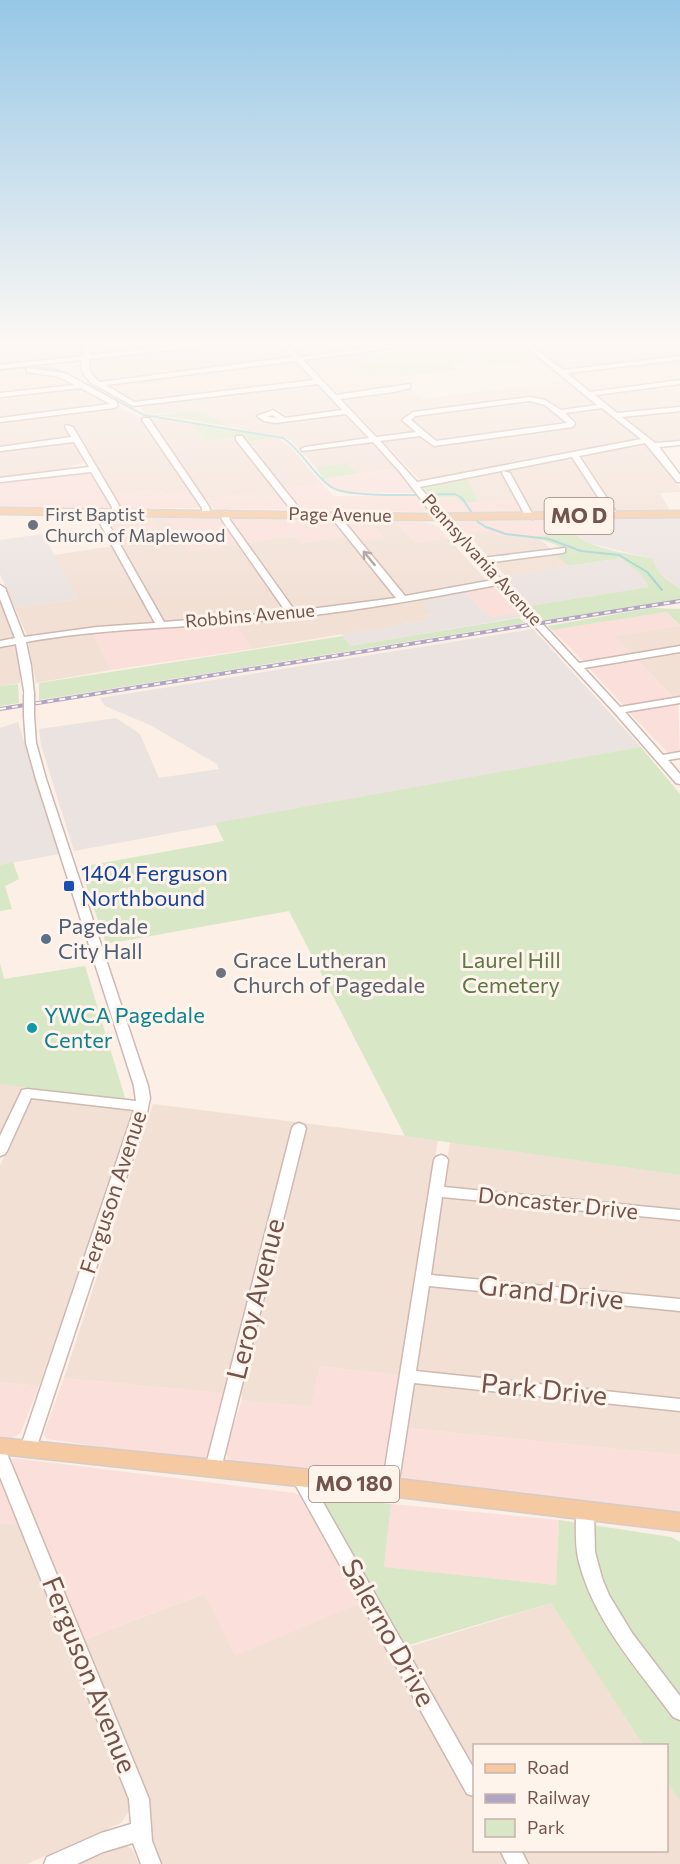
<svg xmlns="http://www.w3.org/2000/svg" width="680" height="1864" font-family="Commissioner,sans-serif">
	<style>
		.residential { fill: #f2e0d5 }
		.commercial { fill: #fadfda }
		.industrial { fill: #ebe3df }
		.green { fill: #d8e7c5 }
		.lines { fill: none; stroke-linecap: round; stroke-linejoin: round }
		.stream { stroke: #a2d4d4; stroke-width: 2 }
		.minor-casing { stroke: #ceb8b0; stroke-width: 3 }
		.major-casing { stroke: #d5ccc9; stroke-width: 3 }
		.minor { fill: #fff; fill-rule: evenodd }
		.major { fill: #f5c9a2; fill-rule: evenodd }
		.rail-casing { stroke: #b1a5c4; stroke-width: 4 }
		.rail { stroke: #fef4ec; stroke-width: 2; stroke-dasharray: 6; stroke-linecap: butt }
		.minor-bridge-casing { stroke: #ceb8b0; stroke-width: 13; stroke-linecap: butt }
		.minor-bridge { stroke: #fff; stroke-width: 10 }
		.oneway { stroke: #aa9894 }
		.worship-dot { fill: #6b7280; stroke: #fef4ec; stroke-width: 2 }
		.transit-dot { fill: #1a4fb4; stroke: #fef4ec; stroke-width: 2 }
		.service-dot { fill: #5c6f8a; stroke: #fef4ec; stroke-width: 2 }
		.culture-dot { fill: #0f9aa8; stroke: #fef4ec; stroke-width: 2 }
		.labels { text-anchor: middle; stroke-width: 6; stroke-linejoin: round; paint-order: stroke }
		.far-worship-label { font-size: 18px; fill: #5b616d; stroke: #fef4ec; text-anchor: start }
		.far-street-label { font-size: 18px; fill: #72544c; stroke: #fef4ec }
		.shield { fill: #fef4ec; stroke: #9c847c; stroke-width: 1.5 }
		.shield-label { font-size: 21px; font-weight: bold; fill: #72544c }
		.transit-label { font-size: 22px; fill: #164399; stroke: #fef4ec; text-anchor: start }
		.service-label { font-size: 22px; fill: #4e5e75; stroke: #fef4ec; text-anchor: start }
		.worship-label { font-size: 22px; fill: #5b616d; stroke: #fef4ec; text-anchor: start }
		.park-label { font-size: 22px; fill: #5c7845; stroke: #fef4ec }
		.culture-label { font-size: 22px; fill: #0d838f; stroke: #fef4ec; text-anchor: start }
		.street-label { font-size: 22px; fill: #72544c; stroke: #fef4ec }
		.near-street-label { font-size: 27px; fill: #72544c; stroke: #fef4ec }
	</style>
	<rect width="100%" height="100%" fill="#fbefe6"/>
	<g class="residential">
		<path d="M0,341H275L396,469L357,474L347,463L315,466L291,440L232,427L198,410L146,415L137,402L96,381L89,374L90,357L0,366Z"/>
		<path d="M285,341H430L369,350L381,361L353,365L364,377L394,373L404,383L393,388L396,391L411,389L421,399L568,381L640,438L422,482Z"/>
		<path d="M525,341H680V442L652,441Z"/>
		<path d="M30,371L58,376L142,419H163L193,424L204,440L233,436L280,495L256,498L252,493L206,499L199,490L166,494L164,491L152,493L150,490L114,494L92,461L82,462L65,470L0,479V373Z"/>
		<path d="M277,438L291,447L322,484L286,489L247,442Z"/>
		<path d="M643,443L647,445L680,489V492L660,493L670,511L535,513L530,511L523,501L478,502L466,477Z"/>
		<path d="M150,517H167L188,551L294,536L300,543L345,537L352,543L384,538L369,520L395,521L415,543L448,538L487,581L419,596L434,614L425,616L428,620L252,649L232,618L90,628L111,670L36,683L27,636L15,608L78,599L54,555L120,545L116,537L159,532Z"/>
		<path d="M492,530L499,536H537L568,566L505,576L467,533Z"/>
		<path d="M0,602L14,634L20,663V683L0,686Z"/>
		<path d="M680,626V704L614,636Z"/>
		<path d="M0,1083L24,1086L0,1141Z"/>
		<path d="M30,1095L133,1109L129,1129L39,1386L0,1382V1166Z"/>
		<path d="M153,1104L438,1140L399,1375L320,1366L311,1407L242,1400V1395L64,1378Z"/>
		<path d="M450,1142L680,1175V1455L407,1428Z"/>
		<path d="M0,1523L18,1524L129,1797L128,1813L121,1823L27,1864H0Z"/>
		<path d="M205,1593L235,1655L360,1603L389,1653L551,1603L643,1745L474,1746V1850H666L667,1781L680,1802V1864H159L81,1641Z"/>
		<path d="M125,1845L132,1849L139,1864H75Z"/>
	</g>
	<g class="commercial">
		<path d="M396,469L417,493L350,492L334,489L323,479Z"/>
		<path d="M91,472L112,508L0,507V482Z"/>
		<path d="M322,484L334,496H419L427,510L423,512L304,510L286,489Z"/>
		<path d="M150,490L152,493L164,491L166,494L189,491L201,508H125L121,507L114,494Z"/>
		<path d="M252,493L256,498L280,495L292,509L215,510L206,499Z"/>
		<path d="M456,497L461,502L517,501L523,512L516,515L450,514L441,511L430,498Z"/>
		<path d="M109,516L150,517L159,532L116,537L105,518Z"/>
		<path d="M167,517L218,518L238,544L188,551Z"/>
		<path d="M234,518L331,520L345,537L299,543L294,536L246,543L231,520Z"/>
		<path d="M369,520L384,538L361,542L343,521Z"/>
		<path d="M552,520L556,536H499L491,530L463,534L454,525L456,522L466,521Z"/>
		<path d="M395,521L429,523L438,527L448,538L415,543Z"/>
		<path d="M493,587L495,588L518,613L491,617L482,611L465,591Z"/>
		<path d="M666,612L680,626L615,636L632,655L584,662L552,630Z"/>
		<path d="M235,622L252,649L111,670L92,632Z"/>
		<path d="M636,659L675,699L624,706L589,668Z"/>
		<path d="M678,702L680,753L669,754L629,712Z"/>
		<path d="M320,1366L399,1375L383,1471L380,1476L374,1477L232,1462L228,1459L225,1451L242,1400L311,1406Z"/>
		<path d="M64,1378L224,1393L207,1457L196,1461L47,1439L44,1435L45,1430Z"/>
		<path d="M0,1382L39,1386L20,1434L12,1438L0,1436Z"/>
		<path d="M407,1428L680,1455V1512L403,1481L401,1475Z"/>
		<path d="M14,1458L294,1493L299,1495L360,1603L235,1656L204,1593L81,1641L10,1461Z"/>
		<path d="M0,1482L18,1524L0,1523Z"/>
		<path d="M391,1504L559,1520L556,1585L384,1567Z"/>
	</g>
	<g class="industrial">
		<path d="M680,518V589L658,571L653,566V559L589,543L568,530L564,520Z"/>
		<path d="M43,534L78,599L15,608L0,574V540Z"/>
		<path d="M621,558L641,575L649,587L529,606L506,580L505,576Z"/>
		<path d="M465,591L482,611H485L491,617L518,613L522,617L350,646L342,634L428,620L425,616L433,614L421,599Z"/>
		<path d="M533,629L641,747L74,851L41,745L39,729L116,718L140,734L159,778L219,769L217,764L150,725L105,706L100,698Z"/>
		<path d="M18,722L59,854L0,865V728Z"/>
	</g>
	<g class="green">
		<path d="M448,341H518L541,360L486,366L479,361L452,364L457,370L398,377L394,373L364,377L352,365L380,361L369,350Z"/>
		<path d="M198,410L232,427L164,416H149Z"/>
		<path d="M193,424L266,436L277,438L247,442L240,437L204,440Z"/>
		<path d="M347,463L357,474L323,479L315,466Z"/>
		<path d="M466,477L478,502H461L456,497L430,498L424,488Z"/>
		<path d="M552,520H564C576,549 625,552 653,559C654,572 670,581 680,589V599L545,623L529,606L649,587L641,575L621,558L568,566L554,553L566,552C558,542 545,544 537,536L556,535Z"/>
		<path d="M651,608L680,609V625L666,612L552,630L548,626Z"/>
		<path d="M519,618L526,623L39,700V683L343,636L350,646Z"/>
		<path d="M18,684L19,703L0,706V686Z"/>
		<path d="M641,747L680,794V1175L405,1136L289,911L106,944L80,867L224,841L215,823Z"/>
		<path d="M13,862L19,879L5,886L12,909L0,911V865Z"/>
		<path d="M0,963L4,979L85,966L126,1101L0,1084Z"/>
		<path d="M325,1495L391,1504L384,1567L556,1585L559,1520L671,1537L680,1542V1802L667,1781L666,1746L643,1745L551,1603L402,1647L321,1504Z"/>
	</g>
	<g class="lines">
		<path class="stream" d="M0,370L35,367L56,369L144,415L283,438C303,451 312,474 331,487C349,499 430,494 455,494L462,498L478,522L486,527L506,534L549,539L581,551L619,555L647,572L662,590"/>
		<g class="minor-casing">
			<g id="minor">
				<path d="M28,341L25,343L0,346V342Z"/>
				<path d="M85,341H91L90,355L212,341H235L232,343L89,359C88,369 91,376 100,382L293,357L278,341H285L300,357L423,341H443L303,360L336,395L410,384V388L394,392L340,399L376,437L416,432L402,420L413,412L530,397L545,400L561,410L597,405L519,341H526L563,370L680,356V360L567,373L590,392L680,380V384L595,395L617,413L680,407V411L622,417L655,443L680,441V445L659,447L680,475V482H677L645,443L579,456L618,515L617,517H611L572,457L420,487L442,515L482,558L565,548V552L562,553L486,563L579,663L680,646V652L584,668L620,707L680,697V703L625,712L663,755L680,752V758L668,760L680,774V784L676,783L614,712L497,585C418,600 339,614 258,621C181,628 102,628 26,642L31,666L34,694L33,696H25L16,644L0,647V641L15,638L0,599V585L5,588L24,637L97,627L155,623L97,518L98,512L102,509L106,512L105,518L164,622L286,612L222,520L221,514L225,511L228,512L230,520L295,611L396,598L331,517V513H337L405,596L493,580L436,519L400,472L373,442L302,451L301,449L305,447L369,438L346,414L275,423L264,421L257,416L273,410L285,418L342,410L318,384L133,406L91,383L84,375L81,366L82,360L0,369V365L83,356ZM296,361L314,380L134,402L106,385ZM530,401L545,405L567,423L436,441L411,420L415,416ZM602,408L641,439L417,482L380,441L420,436L434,446L573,427L575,423L565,413ZM272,415L277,418L267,417Z"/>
				<path d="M27,368L65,373L116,401L118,406L114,408L0,422V418L110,404L81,388L0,397V393L74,385L60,377L27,372Z"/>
				<path d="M143,418H149L210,508L209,516L202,514V508L142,420Z"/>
				<path d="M66,425L73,427L120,507L119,514L112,512V507L91,472L0,482V478L89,467L74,442L0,451V447L71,437L65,427Z"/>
				<path d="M236,436H242L303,513V517H297L236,440Z"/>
				<path d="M503,471L510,473L534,517L533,519L526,517L502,473Z"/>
				<path d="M29,713L34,716L36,743L46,779L148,1086L150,1098L146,1118L36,1449L34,1454L28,1456L22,1454L20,1449L134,1110L31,1098L7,1151L5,1154L0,1156V1136L22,1090L27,1089L136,1101L134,1086L36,779L26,743L24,716Z"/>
				<path d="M299,1123L304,1125L306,1128L221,1469L219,1474L213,1476L207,1474L205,1469L292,1128L294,1125Z"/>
				<path d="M441,1155L446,1157L448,1160L444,1187L680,1210V1220L442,1197L431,1275L680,1299V1311L429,1286L416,1371L680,1399V1411L414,1383L398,1487L396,1492L390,1494L384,1492L382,1487L434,1160L436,1157Z"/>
				<path d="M0,1449L6,1451L8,1456L149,1799L152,1841L161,1864H141L133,1843L103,1852L77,1864H44L47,1857L101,1833L131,1824L129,1799L0,1477Z"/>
				<path d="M301,1472L307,1474L474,1769V1796L467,1794L295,1484L293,1479L295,1474Z"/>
				<path d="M585,1505L591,1507L594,1512L595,1552L602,1578L609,1595L632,1633L680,1696V1720L673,1717C637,1668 592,1619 578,1558C575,1543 576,1527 576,1512L579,1507Z"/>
				<path d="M500,1850H521L528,1864H507Z"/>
			</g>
		</g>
		<g class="major-casing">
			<g id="major">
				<path d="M0,508L422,514L680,511V517L422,520L0,514Z"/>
				<path d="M0,1438L390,1478L680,1513V1531L390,1496L0,1454Z"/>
			</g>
		</g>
		<use href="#minor" class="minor"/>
		<use href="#major" class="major"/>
		<g class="rail-casing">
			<path id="rail" d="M0,709L680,601"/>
		</g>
		<use href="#rail" class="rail"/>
		<g class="minor-bridge-casing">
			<path id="minor-bridge" d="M29,694V716"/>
		</g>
		<use href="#minor-bridge" class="minor-bridge"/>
	</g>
	<defs><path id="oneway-shaft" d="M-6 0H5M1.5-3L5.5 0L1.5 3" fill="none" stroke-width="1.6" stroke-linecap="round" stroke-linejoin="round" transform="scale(1.5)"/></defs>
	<use class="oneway" href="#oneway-shaft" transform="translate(369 558) rotate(-129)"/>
	<linearGradient id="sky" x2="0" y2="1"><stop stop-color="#96c7e6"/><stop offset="0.57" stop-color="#fdf8f4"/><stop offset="1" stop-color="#fdf8f4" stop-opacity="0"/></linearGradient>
	<rect width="680" height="602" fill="url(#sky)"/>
	<g class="worship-dot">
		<circle cx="33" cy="525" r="6"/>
		<circle cx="221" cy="973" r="6"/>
	</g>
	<rect class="transit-dot" x="63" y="880" width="12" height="12" rx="3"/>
	<circle class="service-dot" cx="46" cy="939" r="6"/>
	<circle class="culture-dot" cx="32" cy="1028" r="6"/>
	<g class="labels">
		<g class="far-worship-label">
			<text x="45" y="521">First Baptist<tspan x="45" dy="21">Church of Maplewood</tspan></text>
		</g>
		<g class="far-street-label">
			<text transform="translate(340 515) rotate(1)" y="6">Page Avenue</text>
			<text transform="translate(482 560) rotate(48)" y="6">Pennsylvania Avenue</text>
			<text transform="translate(250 616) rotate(-5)" y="6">Robbins Avenue</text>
		</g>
		<g class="shield">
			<rect x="544.5" y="498" width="69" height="36" rx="4.5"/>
			<rect x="309" y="1466" width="90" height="36" rx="4.5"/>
		</g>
		<g class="shield-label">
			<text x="579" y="523">MO D</text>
			<text x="354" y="1491">MO 180</text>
		</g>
		<g class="transit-label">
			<text x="81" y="881">1404 Ferguson<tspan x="81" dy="25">Northbound</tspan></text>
		</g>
		<g class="service-label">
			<text x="58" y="934">Pagedale<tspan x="58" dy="25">City Hall</tspan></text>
		</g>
		<g class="worship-label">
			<text x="233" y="968">Grace Lutheran<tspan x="233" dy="25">Church of Pagedale</tspan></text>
		</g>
		<g class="park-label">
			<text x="511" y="968">Laurel Hill<tspan x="511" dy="25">Cemetery</tspan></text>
		</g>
		<g class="culture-label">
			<text x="44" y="1023">YWCA Pagedale<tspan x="44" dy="25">Center</tspan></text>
		</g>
		<g class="street-label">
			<text transform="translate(113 1192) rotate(-72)" y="8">Ferguson Avenue</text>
			<text transform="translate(558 1203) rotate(6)" y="8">Doncaster Drive</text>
		</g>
		<g class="near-street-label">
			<text transform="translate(551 1293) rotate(6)" y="9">Grand Drive</text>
			<text transform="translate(256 1299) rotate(-76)" y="9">Leroy Avenue</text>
			<text transform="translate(544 1390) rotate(6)" y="9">Park Drive</text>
			<text transform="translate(388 1633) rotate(61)" y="9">Salerno Drive</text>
			<text transform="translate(89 1675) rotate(68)" y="9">Ferguson Avenue</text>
		</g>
	</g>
	<rect x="473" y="1744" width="195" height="108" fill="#fef4ec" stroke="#c6b4ac" stroke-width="1.5"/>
	<rect x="485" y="1764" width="30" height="9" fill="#f5c9a2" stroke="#c6b4ac" stroke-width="1.5"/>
	<text x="527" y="1774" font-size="18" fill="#72544c">Road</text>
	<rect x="485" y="1794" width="30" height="9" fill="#b1a5c4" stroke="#c6b4ac" stroke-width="1.5"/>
	<text x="527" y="1804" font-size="18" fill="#72544c">Railway</text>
	<rect x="485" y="1819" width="30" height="18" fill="#d8e7c5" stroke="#c6b4ac" stroke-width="1.5"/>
	<text x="527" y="1834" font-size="18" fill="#72544c">Park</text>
</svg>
